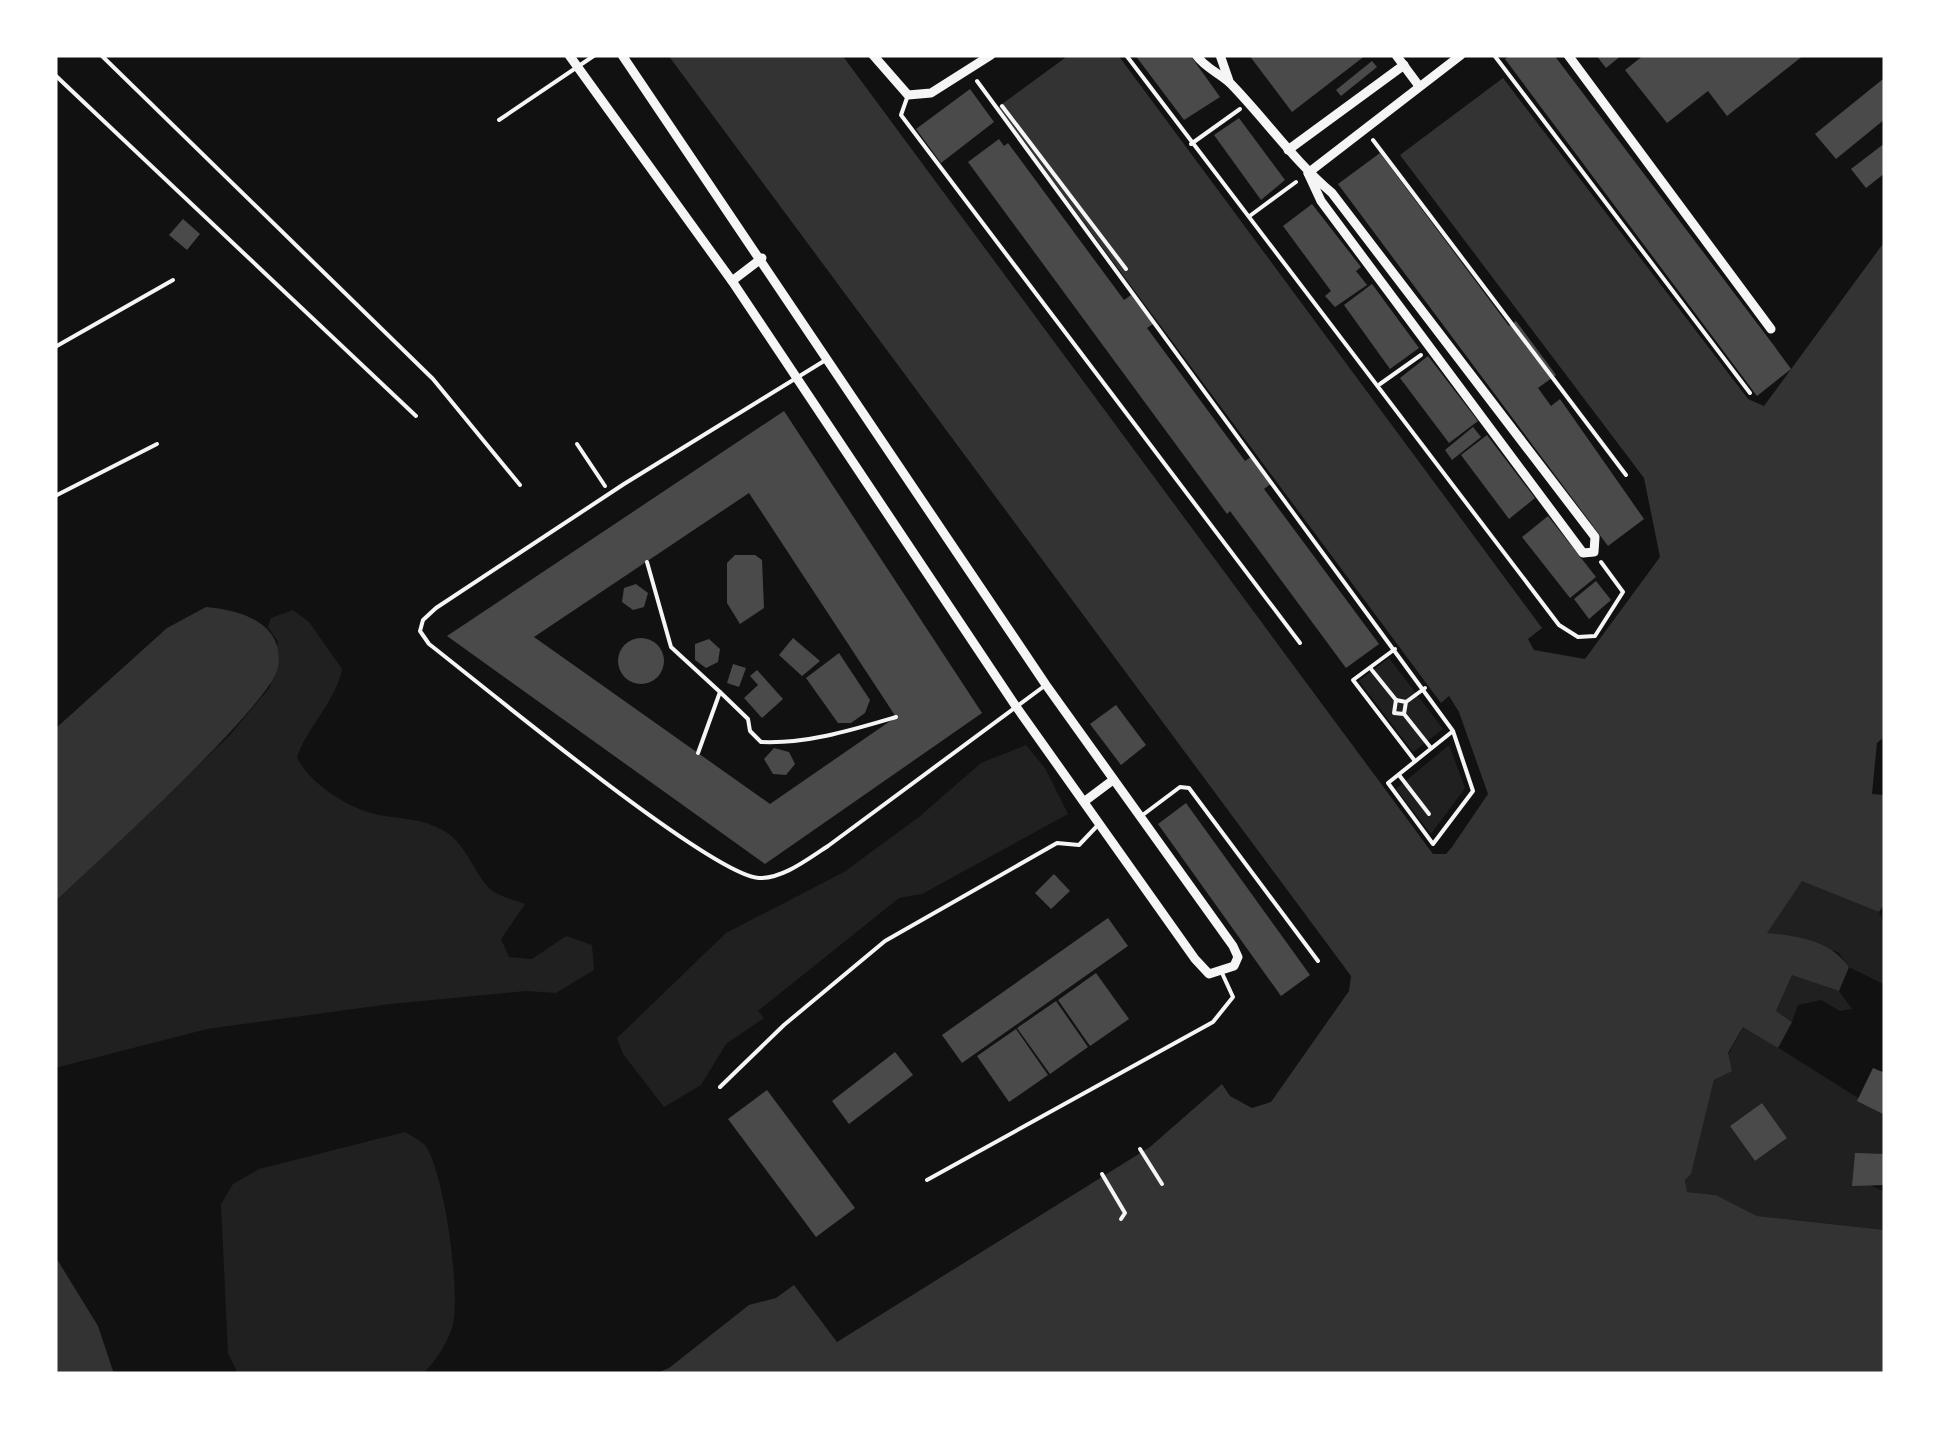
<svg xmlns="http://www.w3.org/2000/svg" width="1940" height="1429" font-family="'Sofia Sans Condensed',sans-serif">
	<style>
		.green { fill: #202020; fill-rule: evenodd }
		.water { fill: #333 }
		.building { fill: #4a4a4a; fill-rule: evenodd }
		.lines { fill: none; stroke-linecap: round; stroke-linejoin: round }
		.path { stroke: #f5f5f5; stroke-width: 4 }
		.service { stroke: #f5f5f5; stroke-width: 4 }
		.minor { stroke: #f5f5f5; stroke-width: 9 }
	</style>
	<rect width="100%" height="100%" fill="#111"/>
	<g class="green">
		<path d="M293,610L309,622L342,669C336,701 308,726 297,757C309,783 344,805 371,813C396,820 420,816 446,832C467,846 473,871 489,888C497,896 514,900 525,904L501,939L509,957L532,959L566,936L592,945L594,970L556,993L526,991L390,1004L207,1029L55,1068V902L230,735L270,687L278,642L268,627L271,618Z"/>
		<path d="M1389,658L1443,729L1413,752L1359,681Z"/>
		<path d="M1026,745L1045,768L1068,814L922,894L899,898L758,1011L764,1018L726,1044L701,1085L664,1107L623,1054L617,1038L726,933L844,872L919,817L981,763Z"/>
		<path d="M1449,745L1465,788L1431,834L1396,789Z"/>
		<path d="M1802,880L1879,912L1885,926V985L1849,967L1838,952L1766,933Z"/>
		<path d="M1792,974L1839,991L1852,1009L1840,1011L1821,1000L1798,1005L1792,1022L1776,1011Z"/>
		<path d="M1744,1026L1885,1115V1154H1855L1853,1177L1885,1192V1230L1757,1216L1716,1195L1687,1192L1685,1180L1691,1173L1714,1080ZM1762,1103L1787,1138L1755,1161L1730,1126Z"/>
		<path d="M405,1132C411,1136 420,1140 425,1145C444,1170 462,1297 452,1328C446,1346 435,1361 423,1374H238L228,1353L221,1204L233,1184L259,1169Z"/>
	</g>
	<g class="water">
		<path d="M668,55H842L1433,854H1446L1452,847L1488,794L1459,712L1449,696L1441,703L998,107L1069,55H1118L1542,628L1528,639L1534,650L1585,659L1660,557L1644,478L1400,155L1503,78L1748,399L1764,406L1885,241V736L1877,743L1872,794L1885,795V903L1879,912L1802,881L1767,933C1798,936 1830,940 1849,967L1839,991L1792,975L1776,1011L1792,1022L1778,1048L1743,1027L1728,1053L1732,1071L1714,1080L1691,1174L1685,1180L1687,1192L1716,1195L1757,1216L1885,1230V1374H655L669,1368L749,1305L776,1298L794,1285L837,1342L1150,1147L1222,1084L1230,1096L1252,1108L1271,1102L1349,991L1351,976Z"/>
		<path d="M206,607C241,610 285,623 278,667C271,706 94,864 55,902V729L167,628Z"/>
		<path d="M55,1256L98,1326L114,1374H55Z"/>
	</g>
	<g class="building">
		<path d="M1135,55H1190L1220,97L1184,120Z"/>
		<path d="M1249,55H1366L1292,112Z"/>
		<path d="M1511,55H1554L1775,347L1791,369L1757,396L1505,59Z"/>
		<path d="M1596,55H1622L1606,68Z"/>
		<path d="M1644,55H1804L1727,116L1708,91L1667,123L1625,70Z"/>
		<path d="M1372,61L1377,67L1341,96L1336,90Z"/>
		<path d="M1883,79L1885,119L1836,159L1815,134Z"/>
		<path d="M970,89L994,122L941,163L916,129Z"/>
		<path d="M1239,118L1285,180L1261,200L1214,135Z"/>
		<path d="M999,139L1004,146L1008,143L1124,300L1131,295L1153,324L1147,328L1245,461L1252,456L1272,483L1264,489L1379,644L1346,668L1230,511L1227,514L968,162Z"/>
		<path d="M1885,143V173L1866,188L1851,169Z"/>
		<path d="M1380,153L1509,326L1516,321L1556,375L1538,388L1551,406L1560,399L1644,519L1608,546L1338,184Z"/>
		<path d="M1312,204L1361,267L1356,271L1367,285L1335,307L1325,296L1331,291L1283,226Z"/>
		<path d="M183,219L200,234L187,250L169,235Z"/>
		<path d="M1372,284L1419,348L1390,369L1344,305Z"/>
		<path d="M1428,356L1478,421L1449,443L1400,378Z"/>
		<path d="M784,411L982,713L765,864L447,636ZM749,493L896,717L770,804L534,637Z"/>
		<path d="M1473,427L1481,437L1452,460L1445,450Z"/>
		<path d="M1487,435L1535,498L1509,519L1461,455Z"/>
		<path d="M1548,516L1596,577L1570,598L1522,537Z"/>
		<path d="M735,555H755L762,560L764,608L740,624L727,603V563Z"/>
		<path d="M1596,581L1611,600L1589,619L1574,599Z"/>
		<path d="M636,584L648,593L644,607L633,610L622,602L624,588Z"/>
		<path d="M793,638L820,661L802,676L779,655Z"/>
		<circle cx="641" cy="661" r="23"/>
		<path d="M709,639L720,649L718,662L706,668L695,660V644Z"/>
		<path d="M839,653L870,700L865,713L851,723H838L806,678Z"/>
		<path d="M733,664L746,668L739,687L727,683Z"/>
		<path d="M757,670L783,699L762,718L744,698L758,685L750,676Z"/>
		<path d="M1116,705L1146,745L1121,765L1090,724Z"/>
		<path d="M774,748L789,752L795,764L786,775L773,774L764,759Z"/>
		<path d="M1186,803L1310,975L1281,996L1158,824Z"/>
		<path d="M1054,874L1070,891L1051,909L1035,893Z"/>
		<path d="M1108,918L1128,946L962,1063L942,1035Z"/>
		<path d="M1096,973L1129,1019L1090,1046L1058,1000Z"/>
		<path d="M1056,1001L1088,1047L1050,1074L1017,1028Z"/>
		<path d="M1016,1029L1048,1075L1009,1102L977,1056Z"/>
		<path d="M895,1052L913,1075L849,1124L832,1101Z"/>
		<path d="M1873,1068L1885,1073V1115L1857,1101Z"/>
		<path d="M767,1090L855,1208L816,1237L728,1119Z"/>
		<path d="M1762,1103L1787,1138L1755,1161L1730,1126Z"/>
		<path d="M1855,1153L1885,1154V1185L1852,1186Z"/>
	</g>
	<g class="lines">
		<g class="path">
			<path d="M1126,55L1559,625L1578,637L1595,636L1623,592L1601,562"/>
			<path d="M1494,55L1750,393"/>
			<path d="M977,81L1453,731L1473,791L1433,844L1388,783L1453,731"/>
			<path d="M1002,106L1126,269"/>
			<path d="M1373,140L1626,475"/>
			<path d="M1191,144L1240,109"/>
			<path d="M1251,215L1296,182"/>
			<path d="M1380,384L1421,355"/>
			<path d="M577,444L605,486"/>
			<path d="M647,562L671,647L720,692L698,753"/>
			<path d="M1395,649L1353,680L1415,761"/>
			<path d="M1371,669L1396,700"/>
			<path d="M720,692L748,719L750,731L761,742C807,744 852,730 896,717"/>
			<path d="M1406,702L1404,714L1394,713L1396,700L1406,702L1425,688"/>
			<path d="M1404,714L1431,748"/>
			<path d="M1399,775L1429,814"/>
			<path d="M1140,1149L1162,1184"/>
			<path d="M1102,1174L1125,1213L1121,1219"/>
		</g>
		<g class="service">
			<path d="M101,55L433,379L520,485"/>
			<path d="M55,75L416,416"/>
			<path d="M908,95L901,115L1300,643"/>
			<path d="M499,120L595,55"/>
			<path d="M55,347L173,280"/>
			<path d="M824,361L624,484L436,608L423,620L420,631L429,644C481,684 710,875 759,878C783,879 809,858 828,846L1043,687"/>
			<path d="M55,496L157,444"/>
			<path d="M1140,817L1180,787L1189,788L1318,961"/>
			<path d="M720,1087L784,1025L885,941L1057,843L1079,845L1098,825"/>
			<path d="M927,1180L1213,1022L1233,997L1222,973"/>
		</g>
		<g class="minor">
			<path d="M569,55L732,281L1015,705L1195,959L1209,974L1234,966L1238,957L1233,946L1046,685L622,55"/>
			<path d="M873,55L908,95L931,93L991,55"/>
			<path d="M1196,55C1206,69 1220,73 1231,84C1266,120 1294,161 1332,193L1595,537L1594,552L1583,553L1321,201L1308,173"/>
			<path d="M1220,55L1229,81"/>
			<path d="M1396,55L1419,86"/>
			<path d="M1568,55L1771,329"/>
			<path d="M1288,150L1404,65"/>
			<path d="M1308,173L1461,55"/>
			<path d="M732,281L762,258"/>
			<path d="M1085,801L1113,780"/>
		</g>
	</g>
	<rect width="1940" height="1429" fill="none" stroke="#ffffff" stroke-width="115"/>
</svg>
